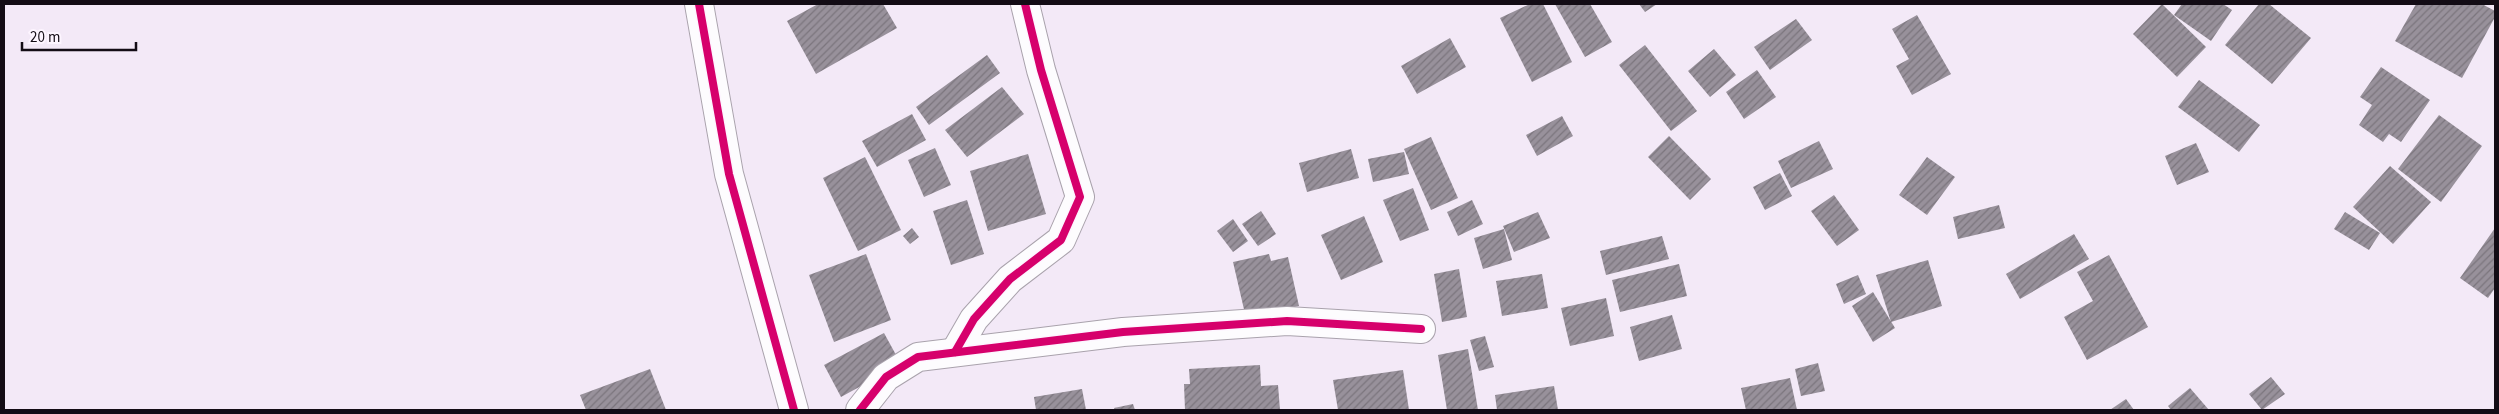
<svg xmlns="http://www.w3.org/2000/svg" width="2499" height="414" font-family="'Source Sans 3',sans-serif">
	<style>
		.building { fill: url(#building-hatch) }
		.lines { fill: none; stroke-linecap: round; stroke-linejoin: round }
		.minor-casing { stroke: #a9a2ac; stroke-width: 30 }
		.minor { stroke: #fdfcfe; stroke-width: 28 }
		.cycleway-casing { stroke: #fdf5ff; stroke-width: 11 }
		.cycleway { stroke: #d6006c; stroke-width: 8 }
	</style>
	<defs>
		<pattern id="building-hatch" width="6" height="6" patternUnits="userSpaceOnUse" patternTransform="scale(1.25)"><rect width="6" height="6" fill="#98919b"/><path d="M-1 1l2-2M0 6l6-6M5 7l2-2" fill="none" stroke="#7b757d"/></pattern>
	</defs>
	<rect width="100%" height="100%" fill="#f3e9f7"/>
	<g class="building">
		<path d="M818,4H883L897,28L816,74L787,21Z"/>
		<path d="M1530,4H1543L1572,62L1532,82L1500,18Z"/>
		<path d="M1555,4H1590L1612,42L1585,57Z"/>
		<path d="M1639,4H1657L1645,12Z"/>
		<path d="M2162,4L2206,47L2177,77L2133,34Z"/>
		<path d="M2182,4H2223L2232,10L2211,41L2174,15Z"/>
		<path d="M2259,4H2269L2311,38L2272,84L2225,45Z"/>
		<path d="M2416,4H2482L2495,11V17L2462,78L2395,41Z"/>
		<path d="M1917,15L1951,74L1912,95L1896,66L1909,59L1892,29Z"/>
		<path d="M1796,19L1812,40L1770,70L1754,47Z"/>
		<path d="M1450,38L1466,67L1417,94L1401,66Z"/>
		<path d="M1645,45L1697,111L1671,131L1619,65Z"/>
		<path d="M1714,49L1736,75L1710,97L1688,71Z"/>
		<path d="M987,55L1000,73L929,125L916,107Z"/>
		<path d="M2381,67L2430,100L2401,142L2389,134L2383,142L2359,125L2372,105L2360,97Z"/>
		<path d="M1757,70L1776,97L1744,119L1726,92Z"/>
		<path d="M2199,80L2260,125L2239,152L2178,107Z"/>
		<path d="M1002,87L1024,114L967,157L945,130Z"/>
		<path d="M912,114L926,140L877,167L862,141Z"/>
		<path d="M2439,115L2482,146L2441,202L2398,169Z"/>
		<path d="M1562,116L1573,136L1537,156L1526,135Z"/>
		<path d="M1669,136L1711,179L1690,200L1648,157Z"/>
		<path d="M1431,137L1458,198L1431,210L1404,149Z"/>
		<path d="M1819,141L1833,169L1791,188L1778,161Z"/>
		<path d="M2196,143L2209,172L2177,185L2165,156Z"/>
		<path d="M935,148L951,185L924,197L908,160Z"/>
		<path d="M1351,149L1359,178L1307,192L1299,163Z"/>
		<path d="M1404,152L1409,174L1373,182L1368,159Z"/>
		<path d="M1028,154L1046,214L988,231L970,171Z"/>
		<path d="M865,157L901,230L858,251L823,178Z"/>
		<path d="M1927,157L1955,177L1927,215L1899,195Z"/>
		<path d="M2390,166L2431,202L2393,244L2353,207Z"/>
		<path d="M1780,173L1792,196L1765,210L1753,187Z"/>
		<path d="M1413,188L1429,230L1400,241L1383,200Z"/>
		<path d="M1834,195L1859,230L1837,246L1811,211Z"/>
		<path d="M967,200L984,254L951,265L933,211Z"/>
		<path d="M1472,200L1483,224L1458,236L1447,212Z"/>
		<path d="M1999,205L2005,228L1958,239L1953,217Z"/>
		<path d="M1261,211L1276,234L1258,246L1242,224Z"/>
		<path d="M1538,212L1550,238L1514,252L1503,226Z"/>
		<path d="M2345,212L2380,233L2369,250L2334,229Z"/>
		<path d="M1364,216L1383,262L1341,280L1321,235Z"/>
		<path d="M1233,219L1248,241L1233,252L1217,231Z"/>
		<path d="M912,228L919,237L910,244L903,236Z"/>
		<path d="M2495,228V288L2488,298L2460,278Z"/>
		<path d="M1504,229L1512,260L1483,269L1474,238Z"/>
		<path d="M2074,234L2089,259L2020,299L2006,274Z"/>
		<path d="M1662,236L1669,259L1606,275L1600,251Z"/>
		<path d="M866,254L891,320L834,342L809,275Z"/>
		<path d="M1269,254L1271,261L1288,257L1299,306L1246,318L1233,262Z"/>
		<path d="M2109,255L2148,327L2087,360L2064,317L2093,301L2077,272Z"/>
		<path d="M1928,260L1942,306L1891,322L1876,275Z"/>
		<path d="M1679,264L1687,296L1620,312L1612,280Z"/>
		<path d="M1459,269L1467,317L1442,322L1434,274Z"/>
		<path d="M1542,274L1548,308L1502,316L1496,281Z"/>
		<path d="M1858,275L1866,294L1844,304L1836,284Z"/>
		<path d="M1873,292L1895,328L1873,342L1852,306Z"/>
		<path d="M1606,298L1614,336L1570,346L1561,308Z"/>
		<path d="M1672,315L1682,349L1639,361L1630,327Z"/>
		<path d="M884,333L901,364L841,397L824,365Z"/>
		<path d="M1485,336L1494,367L1479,371L1470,340Z"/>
		<path d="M1468,349L1478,410H1447L1438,355Z"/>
		<path d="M1818,363L1825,391L1801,396L1795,369Z"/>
		<path d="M1260,365L1261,386L1278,385L1280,410H1185L1184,384H1190L1189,369Z"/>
		<path d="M650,369L666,410H586L580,395Z"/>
		<path d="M1403,370L1409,410H1338L1333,380Z"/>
		<path d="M2271,377L2285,394L2262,410L2249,394Z"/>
		<path d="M1790,378L1797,410H1746L1741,388Z"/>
		<path d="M1554,386L1558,410H1497L1495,395Z"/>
		<path d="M2190,388L2209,410H2171L2168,406Z"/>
		<path d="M1082,389L1086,410H1036L1034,397Z"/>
		<path d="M2126,399L2134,410H2110Z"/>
		<path d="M1133,404L1135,410H1115L1114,408Z"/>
	</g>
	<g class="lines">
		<g class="minor-casing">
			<g id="minor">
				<path d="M699,4L729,174L794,410"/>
				<path d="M955,352L974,319L1010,279L1061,240L1080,197L1041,70L1025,4"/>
				<path d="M860,410L886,377L918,357L1123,332L1287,321L1421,329"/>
			</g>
		</g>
		<use href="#minor" class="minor"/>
		<g class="cycleway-casing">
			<g id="cycleway">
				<path d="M699,4L729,174L794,410"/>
				<path d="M955,352L974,319L1010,279L1061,240L1080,197L1041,70L1025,4"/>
				<path d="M860,410L886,377L918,357L1123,332L1287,321L1421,329"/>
			</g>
		</g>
		<use href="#cycleway" class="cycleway"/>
	</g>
	<rect width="2499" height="414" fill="none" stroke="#130c15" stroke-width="10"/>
	<path d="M22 42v8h114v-8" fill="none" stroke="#130c15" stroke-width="2.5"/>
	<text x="30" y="42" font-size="15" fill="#130c15" stroke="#fdf5ff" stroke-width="4" paint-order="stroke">20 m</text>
</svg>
